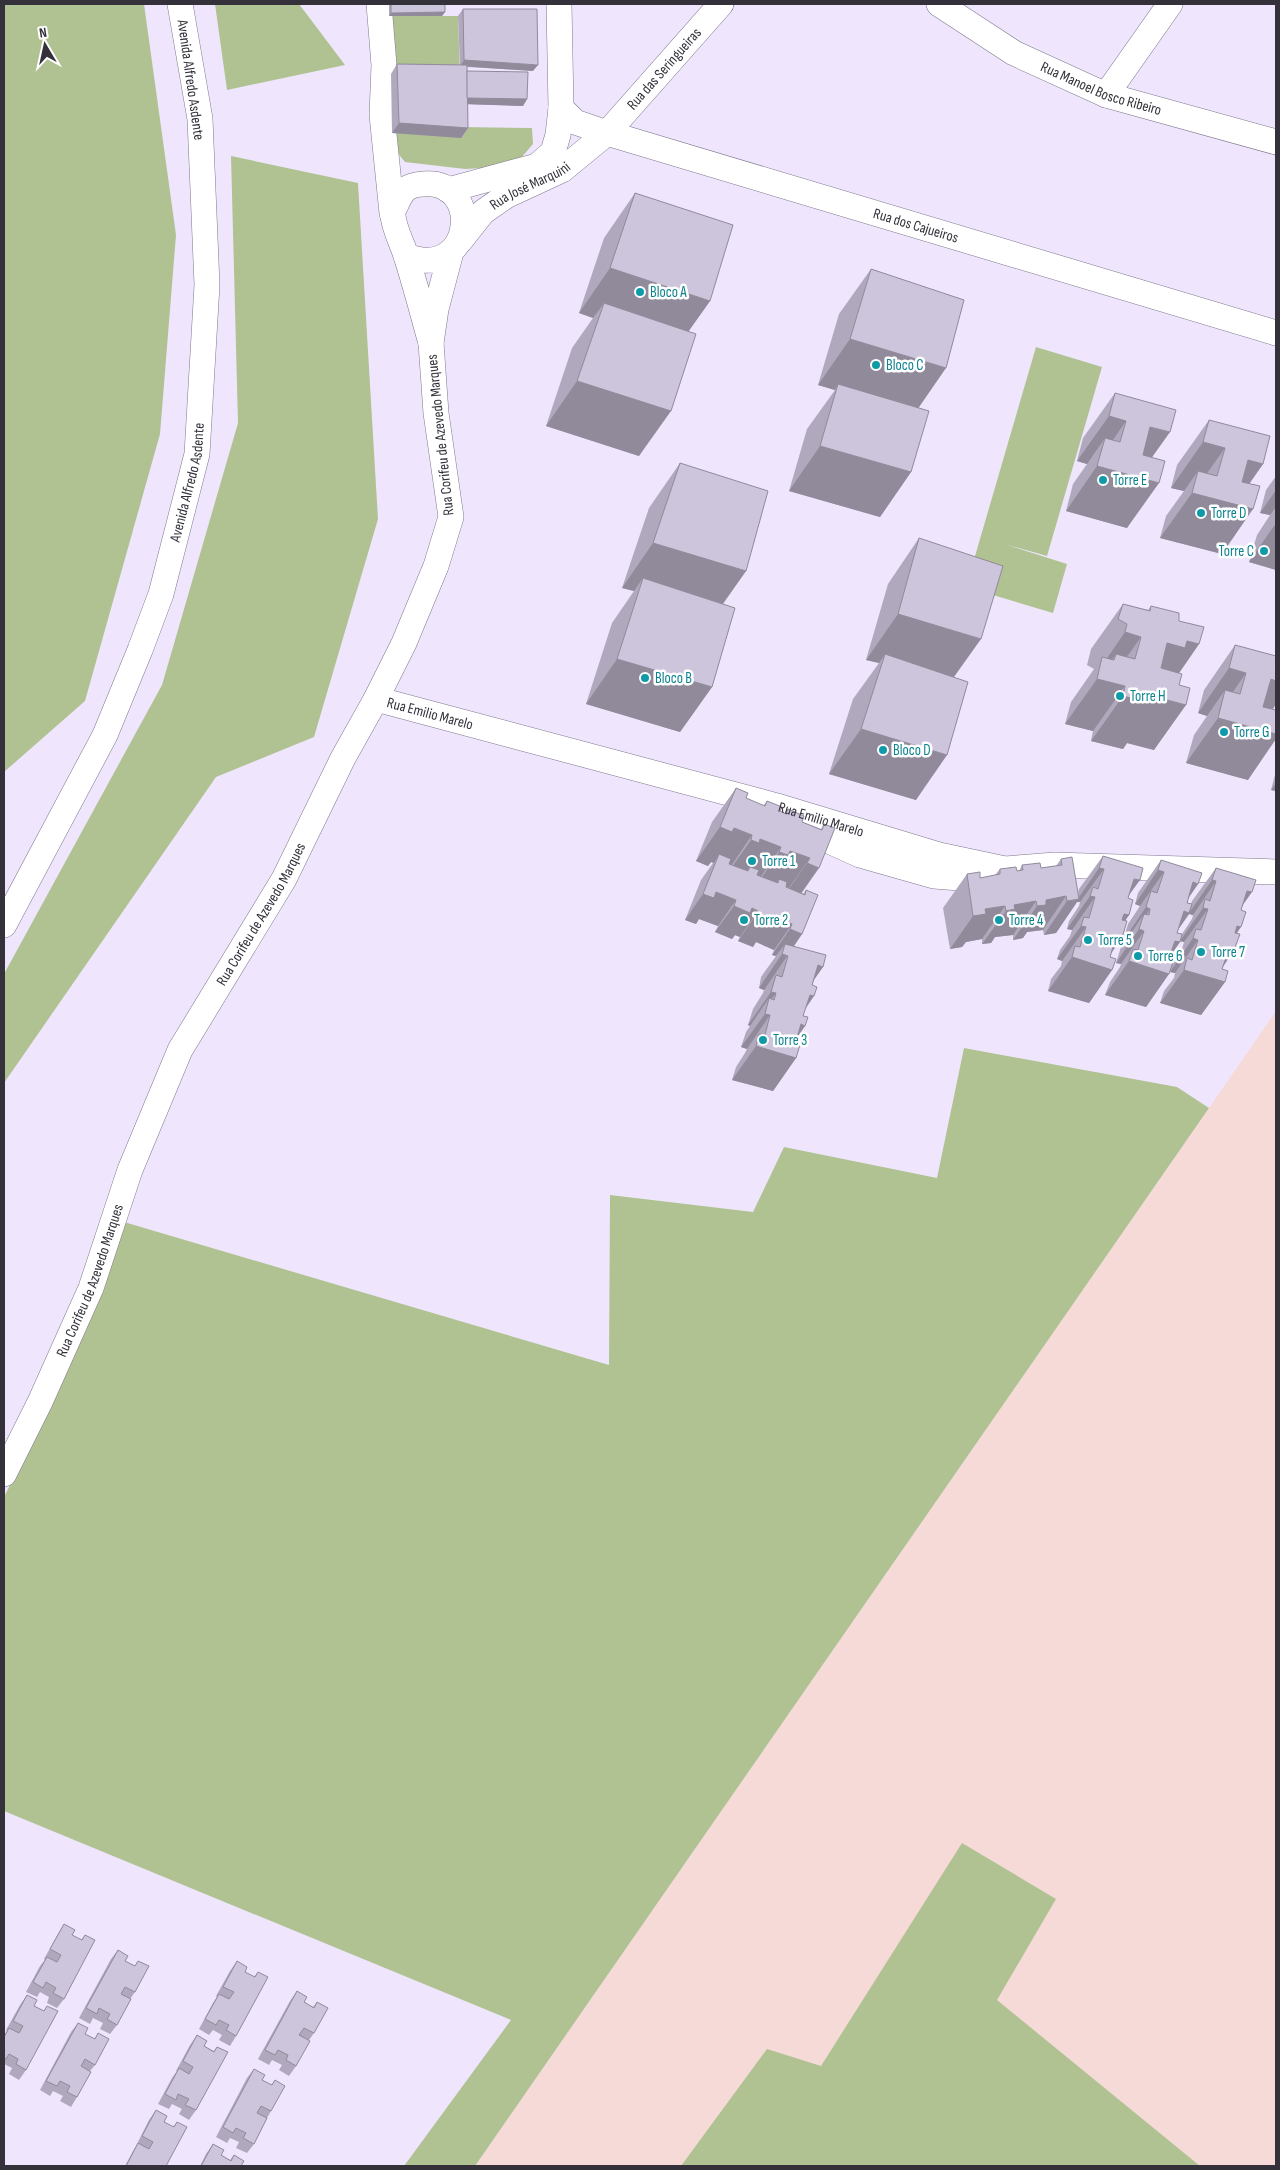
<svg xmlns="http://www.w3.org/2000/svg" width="1280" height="2170" font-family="'Sofia Sans Condensed',sans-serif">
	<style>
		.industrial { fill: #f5dad7 }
		.green { fill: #b0c292 }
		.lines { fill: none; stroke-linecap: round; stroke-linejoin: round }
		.minor-casing { stroke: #7f778c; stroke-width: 26 }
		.minor { stroke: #fff; stroke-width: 25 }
		.wall { fill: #b0a9bd; fill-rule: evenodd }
		.shaded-wall { fill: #908a9a }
		.building { fill: #cdc5dc; stroke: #908a9a }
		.culture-dot { fill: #0f9aa8; stroke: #fff; stroke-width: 2 }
		.labels { text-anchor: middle; stroke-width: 5; stroke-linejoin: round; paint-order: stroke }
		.street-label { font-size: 15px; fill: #34313a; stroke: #fff }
		.culture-label { font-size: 15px; fill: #0d838f; stroke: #fff; text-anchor: start }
	</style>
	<rect width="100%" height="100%" fill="#efe6fe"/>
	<path class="industrial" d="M1276,1011V2166H475L1209,1108Z"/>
	<g class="green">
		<path d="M4,4H144L176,235L160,434L85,701L4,772Z"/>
		<path d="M215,4H299L345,65L227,90Z"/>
		<path d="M389,16H458L460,75L391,74Z"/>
		<path d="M461,127L532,128L533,144L521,158L483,168L465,169L405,162L391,145L392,133Z"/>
		<path d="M231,156L358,183L378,519L314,737L216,777L4,1083V974L162,685L238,423Z"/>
		<path d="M1036,347L1102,367L1047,556L1004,544L1067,564L1053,613L966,587Z"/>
		<path d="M964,1048L1177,1087L1209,1108L475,2166H404L511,2020L4,1811V1497L31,1443L124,1222L609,1365L610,1195L753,1212L784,1147L937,1178Z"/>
		<path d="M962,1843L1056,1899L997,2000L1200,2166H681L767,2049L821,2066Z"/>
	</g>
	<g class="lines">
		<g class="minor-casing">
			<g id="minor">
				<path d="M379,4L384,65L382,115L392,213"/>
				<path id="s1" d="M939,4L1014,53L1106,95L1276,142"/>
				<path d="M1106,95L1170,4"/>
				<path id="s2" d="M561,108L575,122L607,133L1276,333"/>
				<path d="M448,190L537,166L553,152L558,135L561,108L559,4"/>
				<path id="s3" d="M460,241L483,212L506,196L562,170L607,133L721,4"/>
				<path d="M406,256C475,282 483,178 423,184C406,185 402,191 396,205C394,209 392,212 393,216C395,232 403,244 407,259C416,287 423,315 431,343L436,309L451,252"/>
				<path id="s4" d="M376,699L777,806L939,855L1005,869L1055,865L1276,872"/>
				<path d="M798,827L860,855L934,876L973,879L996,872"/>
				<path id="s5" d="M4,925L105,735L140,650L161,594L197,454L207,285L200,119L180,4"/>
				<path id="s6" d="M4,1474L40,1402L91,1288L130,1170L180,1050L284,879L343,758L376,699L404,643L436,566L451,517L436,413L431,343"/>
			</g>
		</g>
		<use href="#minor" class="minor"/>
	</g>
	<g class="wall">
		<path d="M389,4H445V12L442,16H389Z"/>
		<path d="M463,9L533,71L467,67V71L527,99L523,106L467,104L468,128L461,138L392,133L391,74L397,64L460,65L458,16Z"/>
		<path d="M635,193L710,301L688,332L639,456L546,426L572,348L593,318L579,313L604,238Z"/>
		<path d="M871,269L918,408L911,472L880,517L789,491L807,429L835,390L818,385L839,314Z"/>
		<path d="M1115,393L1152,457L1127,528L1066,511L1073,484L1087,464L1077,461L1083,438Z"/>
		<path d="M1209,420L1263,464L1249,484L1222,554L1160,538L1166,516L1184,491L1171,488L1177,465Z"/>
		<path d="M680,463L746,571L723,604L712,687L680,732L586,704L612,623L634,591L622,588L649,508Z"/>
		<path d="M1276,476V570L1249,562L1257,535L1270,515L1260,513L1266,490Z"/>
		<path d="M919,538L954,677L916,800L829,774L853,699L879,663L866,660L888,584Z"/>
		<path d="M1123,604L1148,610L1151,606L1179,621L1199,644L1179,673L1154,750L1127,743L1123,749L1091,741L1093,731L1065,724L1071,702L1094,669L1087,665L1091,649Z"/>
		<path d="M1235,645L1276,656V704L1273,709L1248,780L1186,763L1194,735L1207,716L1198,713L1204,690Z"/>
		<path d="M1276,771V791L1271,790Z"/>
		<path d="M736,788L746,798L763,806L767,801L780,811L785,813L788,809L802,822L821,829L824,824L801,893L803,894L806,890L802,934L794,946L823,967L814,980L803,1016L805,1026L797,1038L795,1044L796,1058L773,1091L732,1080L736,1067L745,1053L747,1049L741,1047L746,1032L750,1026L748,1025L753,1009L763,993L764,990L759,988L761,977L776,956L772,955L774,950L756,942L753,947L738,941L740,937L735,935L732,939L715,932L718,926L699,919L696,924L685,920L701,880L713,863L711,862L708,866L696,861L712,822Z"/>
		<path d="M1103,856L1129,895L1128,898L1129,915L1125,921L1111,954L1110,957L1112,970L1089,1003L1048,991L1051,979L1061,966L1062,961L1057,959L1060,950L1070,936L1072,930L1067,929L1069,921L1079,906L1080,902H1077L1056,933L1044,935L1043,930L1027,932L1023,938L1013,940V935L995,937L991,943L982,944V939L966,942L962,947L950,949L943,908L967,874L980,878L995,875L1000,869L1019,871L1022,865L1041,868L1056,866L1061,859L1078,894L1079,889Z"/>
		<path d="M1161,860L1198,884L1188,898L1187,903L1191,904L1192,901L1216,868L1242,906L1234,950L1223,966L1222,969L1225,982L1201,1015L1160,1003L1164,991L1174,978L1175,973L1170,972L1146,1007L1105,995L1110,982L1120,967L1121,964L1116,963L1121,947L1125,942L1123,941L1128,924L1140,906L1135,904L1138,893ZM1189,914L1193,915L1192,919L1182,934L1177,933L1179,928ZM1180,941L1184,942L1182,949L1173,962L1168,960L1170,956Z"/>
		<path d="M64,1924L72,1935L81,1940L85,1935L64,1999L57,2008L47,2003L49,1997L40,1992L37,1997L26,1992L40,1966L45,1960L44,1959L58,1934Z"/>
		<path d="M118,1950L125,1961L135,1966L138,1961L135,1992L130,1999L117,2025L110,2034L100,2029L103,2023L93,2018L90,2024L79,2018L111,1959Z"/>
		<path d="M237,1961L245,1972L254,1977L258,1972L236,2036L230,2046L219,2040L222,2035L213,2030L209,2035L199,2029L213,2003L217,1997L216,1996L230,1971Z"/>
		<path d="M297,1991L304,2002L313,2007L317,2002L314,2033L309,2040L296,2066L289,2076L279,2070L282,2065L272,2060L269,2065L258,2059L290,2001Z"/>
		<path d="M27,1995L34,2006L44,2011L47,2006L26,2070L19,2080L9,2074L12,2068L4,2064V2035L7,2031L6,2030L20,2005Z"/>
		<path d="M78,2023L85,2034L95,2039L98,2033L95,2065L90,2071L77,2097L71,2107L60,2101L63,2096L53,2091L50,2096L40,2090L71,2032Z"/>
		<path d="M197,2035L204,2046L214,2051L217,2047L196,2110L189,2120L179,2114L182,2109L172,2104L169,2109L158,2104L172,2078L177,2071H176L190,2045Z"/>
		<path d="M254,2069L262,2080L271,2085L275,2080L271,2111L267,2118L254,2144L247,2153L236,2148L239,2142L230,2138L227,2143L216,2137L247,2078Z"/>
		<path d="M156,2110L164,2122L173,2127L177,2122L166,2166H125L132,2153L136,2146L149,2120Z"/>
		<path d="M213,2144L221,2155L230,2160L234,2155L241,2166H200L206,2154Z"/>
	</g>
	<g class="shaded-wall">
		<path d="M445,12L442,16H389L391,13Z"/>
		<path d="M464,60L538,65L533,71L460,66Z"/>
		<path d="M465,98L527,99L523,106L460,104Z"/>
		<path d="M399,123L468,128L461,138L392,133Z"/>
		<path d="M610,268L710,301L678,346L604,303L593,318L579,313Z"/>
		<path d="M850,339L946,368L915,413L838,384L835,390L818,385Z"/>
		<path d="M577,381L671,411L639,456L546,426Z"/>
		<path d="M1109,416L1126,421L1099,460L1105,438L1087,464L1077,461Z"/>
		<path d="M1150,427L1170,432L1138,477L1159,483L1127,528L1066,511L1097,466Z"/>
		<path d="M1203,442L1225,448L1193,493L1198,471L1184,491L1171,488Z"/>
		<path d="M820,446L911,472L880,517L789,491Z"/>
		<path d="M1248,460L1263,464L1235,504L1253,509L1222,554L1160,538L1192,493Z"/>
		<path d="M1276,490V507L1270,515L1260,513Z"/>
		<path d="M1276,523V570L1249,562Z"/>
		<path d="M653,543L746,571L714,616L643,578L634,591L622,588Z"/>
		<path d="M898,614L981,639L949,684L885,654L879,663L866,660Z"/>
		<path d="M1125,632L1141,637L1109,682L1116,654L1099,679V670Z"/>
		<path d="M1187,641L1199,644L1168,689L1154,693L1167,643Z"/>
		<path d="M617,659L712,687L680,732L586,704Z"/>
		<path d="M1229,668L1246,673L1219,712L1225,690L1207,716L1198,713Z"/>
		<path d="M1097,679L1125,686L1093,731L1065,724Z"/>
		<path d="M1271,679L1276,681V704L1259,729L1276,734V739L1248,780L1186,763L1218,718Z"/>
		<path d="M1123,696L1156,697L1186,705L1154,750L1127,743L1123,749L1091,741Z"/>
		<path d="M861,729L947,755L916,800L829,774Z"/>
		<path d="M1276,783V791L1271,790Z"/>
		<path d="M720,827L734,828L752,835L729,869L719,854L714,863L711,862L708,866L696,861Z"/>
		<path d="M760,839L781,847L758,881L750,867L744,875L727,874L751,840Z"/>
		<path d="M790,851L810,858L786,892L779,879L774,887L756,886L779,852Z"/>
		<path d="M807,863L819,868L796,901L784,896Z"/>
		<path d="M1099,868L1104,869L1080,902H1077L1056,933L1044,935L1067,901L1077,900Z"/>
		<path d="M1158,870L1164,872L1140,906L1135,904Z"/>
		<path d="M1134,879L1140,880L1116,913Z"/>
		<path d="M1212,880L1216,881L1193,915L1189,914L1166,947L1184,911L1189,913Z"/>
		<path d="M1193,882L1198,884L1175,918Z"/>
		<path d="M1247,891L1252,892L1228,926Z"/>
		<path d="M716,892L736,900L718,926L699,919L696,924L685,920L703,894Z"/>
		<path d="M1066,896L1043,930L1027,932L1023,938L1013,940L1037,906L1046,900Z"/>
		<path d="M1090,896L1095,897L1072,930L1067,929Z"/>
		<path d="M1036,901L1013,935L995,937L991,943L982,944L1006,911L1014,905Z"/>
		<path d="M734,906L752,908L758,911L740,937L735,935L732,939L715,932Z"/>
		<path d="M1005,906L982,939L966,942L962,947L950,949L973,916L985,909Z"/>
		<path d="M1146,907L1150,909L1142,921L1144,914L1125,942L1123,941Z"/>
		<path d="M1203,908L1208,909L1184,942L1180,941Z"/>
		<path d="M1124,914L1129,915L1105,949Z"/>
		<path d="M756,915L773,916L792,924L774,950L756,942L753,947L738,941Z"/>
		<path d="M1081,926L1086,927L1062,961L1057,959Z"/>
		<path d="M1237,926L1241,927L1218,961Z"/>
		<path d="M790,929L802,934L764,990L759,988L782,954L785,944L776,956L772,955Z"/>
		<path d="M1139,929L1144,931L1121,964L1116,963Z"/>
		<path d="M1116,937L1122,938L1102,966L1112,970L1089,1003L1048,991L1072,957Z"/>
		<path d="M1193,938L1198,940L1175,973L1170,972Z"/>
		<path d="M1175,941L1180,942L1160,971L1169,974L1146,1007L1105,995L1129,961Z"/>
		<path d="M1229,949L1234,950L1215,979L1225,982L1201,1015L1160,1003L1184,970Z"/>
		<path d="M818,965L823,967L799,1000Z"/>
		<path d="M771,992L776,993L767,1005L769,998L750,1026L748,1025Z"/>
		<path d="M810,995L814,996L791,1030Z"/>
		<path d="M765,1014L770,1015L747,1049L741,1047Z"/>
		<path d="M801,1024L805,1026L785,1054L796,1058L773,1091L732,1080L756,1046Z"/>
	</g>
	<g class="building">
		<path d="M391,4H445V12L391,13Z"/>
		<path d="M463,9H537L538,65L464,60Z"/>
		<path d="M397,64L467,65L468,128L399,123Z"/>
		<path d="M467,71L528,72L527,99L467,98Z"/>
		<path d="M635,193L733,225L710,301L610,268Z"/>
		<path d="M871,269L964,300L946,368L850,339Z"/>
		<path d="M604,303L696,334L671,411L577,381Z"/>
		<path d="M838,384L929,411L911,472L820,446Z"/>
		<path d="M1115,393L1176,410L1170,432L1150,427L1143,455L1165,461L1159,483L1097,466L1105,438L1120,442L1126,421L1109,416Z"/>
		<path d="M1209,420L1270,436L1263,464L1248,460L1242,482L1260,486L1253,509L1192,493L1198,471L1217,476L1225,448L1203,442Z"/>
		<path d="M680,463L768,491L746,571L653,543Z"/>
		<path d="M919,538L1003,566L981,639L898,614Z"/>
		<path d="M643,578L735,608L712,687L617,659Z"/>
		<path d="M1123,604L1150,611L1151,606L1179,613V621L1204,627L1199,644L1187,641L1185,648L1167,643L1161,668L1182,674L1179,685L1190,688L1186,705L1156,697L1155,704L1123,696L1125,686L1097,679L1102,657L1114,660L1116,654L1135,659L1141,637L1125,632L1127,624L1118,619Z"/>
		<path d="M1235,645L1276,656V681L1271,679L1263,707L1276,710V734L1218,718L1225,690L1240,694L1246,673L1229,668Z"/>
		<path d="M885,654L968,682L947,755L861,729Z"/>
		<path d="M736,788L748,793L746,798L765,806L767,801L782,807L780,811L786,814L788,809L804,816L802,822L822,830L824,824L835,828L819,868L807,863L810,858L790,851L788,855L779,852L781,847L760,839L759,843L751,840L752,835L734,828L732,832L720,827Z"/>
		<path d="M719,854L731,859L729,864L748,871L750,867L759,870L757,875L778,883L779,879L787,882L786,887L805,895L806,890L818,895L802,934L790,929L792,924L773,916L771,921L756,915L758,911L752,908L750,913L734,906L736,900L716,892L714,898L703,894Z"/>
		<path d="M1103,856L1143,868L1140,880L1134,879L1128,898L1133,900L1129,915L1124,914L1122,920L1127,921L1122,938L1116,937L1110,957L1116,959L1112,970L1072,957L1075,946L1080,947L1086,927L1081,926L1084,917L1089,918L1095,897L1090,896L1093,887L1098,889L1104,869L1099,868Z"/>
		<path d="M1072,857L1079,899L1067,901L1066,896L1046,900V905L1037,906L1036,901L1014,905L1015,909L1006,911L1005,906L985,909L986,914L973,916L967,874L980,872V878L1000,874V869L1016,867L1017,871L1023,870L1022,865L1040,863L1041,868L1062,865L1061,859Z"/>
		<path d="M1161,860L1202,873L1198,884L1193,882L1187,903L1192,904L1189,913L1184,911L1177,933L1182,934L1180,942L1175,941L1168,960L1173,962L1169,974L1129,961L1133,949L1138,950L1144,931L1139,929L1144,914L1149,915L1150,909L1146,907L1151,891L1157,893L1164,872L1158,870Z"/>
		<path d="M1216,868L1256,880L1252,892L1247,891L1241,910L1246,912L1241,927L1237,926L1235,933L1240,934L1234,950L1229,949L1222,969L1228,971L1225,982L1184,970L1187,958L1192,960L1198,940L1193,938L1196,929L1201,930L1208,909L1203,908L1205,899L1210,901L1216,881L1212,880Z"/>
		<path d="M785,944L826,955L823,967L818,965L812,985L817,987L814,996L810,995L803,1016L808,1017L805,1026L801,1024L795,1044L800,1045L796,1058L756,1046L759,1034L765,1035L770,1015L765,1014L769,998L774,1000L776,993L771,992L776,975L782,977L788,956L782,954Z"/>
		<path d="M64,1924L75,1930L72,1935L82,1940L85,1935L95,1940L64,1999L53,1993L56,1988L46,1982L43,1988L33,1982L47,1957L57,1962L61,1955L50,1949Z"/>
		<path d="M118,1950L128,1956L125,1961L135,1966L138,1961L149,1966L135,1992L125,1987L121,1994L131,1999L117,2025L107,2019L110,2014L99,2008L97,2014L86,2008Z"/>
		<path d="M237,1961L247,1967L245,1972L255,1977L258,1972L268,1977L236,2036L226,2030L229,2025L219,2020L216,2025L205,2019L219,1994L229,1999L234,1992L223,1987Z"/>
		<path d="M297,1991L307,1997L304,2002L314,2008L317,2002L328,2008L314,2033L304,2028L299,2035L310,2041L296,2066L286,2060L288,2055L278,2050L275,2055L265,2050Z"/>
		<path d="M27,1995L37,2000L34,2006L44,2011L47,2006L58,2011L26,2070L16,2064L18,2059L9,2054L6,2059L4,2058V2037L9,2028L19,2033L23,2026L13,2021Z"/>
		<path d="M78,2023L88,2028L85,2034L95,2039L98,2033L109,2039L95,2065L85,2059L81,2066L91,2072L77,2097L67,2092L70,2086L60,2081L57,2086L46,2081Z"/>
		<path d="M197,2035L207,2041L204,2046L214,2052L217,2047L228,2052L196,2110L185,2105L189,2099L178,2094L176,2100L165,2094L179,2068L189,2074L193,2067L183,2061Z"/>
		<path d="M254,2069L265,2075L262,2080L272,2085L275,2080L285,2086L271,2111L261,2106L257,2113L267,2118L254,2144L243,2138L246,2133L236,2128L233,2133L223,2127Z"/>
		<path d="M156,2110L167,2116L164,2122L174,2127L177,2122L187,2127L166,2166H126L138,2143L149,2149L153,2142L142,2136Z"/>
		<path d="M213,2144L224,2150L221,2155L231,2161L234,2155L244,2161L241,2166H201Z"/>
	</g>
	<g class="culture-dot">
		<circle cx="640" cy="292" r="5"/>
		<circle cx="876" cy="365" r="5"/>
		<circle cx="1103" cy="480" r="5"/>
		<circle cx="1201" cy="513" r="5"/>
		<circle cx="1264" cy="551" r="5"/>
		<circle cx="645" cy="678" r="5"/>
		<circle cx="1120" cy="696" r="5"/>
		<circle cx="1224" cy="732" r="5"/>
		<circle cx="883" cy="750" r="5"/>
		<circle cx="752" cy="861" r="5"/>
		<circle cx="744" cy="920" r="5"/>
		<circle cx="999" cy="920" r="5"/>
		<circle cx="1088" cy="940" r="5"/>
		<circle cx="1201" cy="952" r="5"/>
		<circle cx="1138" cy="956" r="5"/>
		<circle cx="763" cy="1040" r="5"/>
	</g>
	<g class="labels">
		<g class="street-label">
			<text dy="5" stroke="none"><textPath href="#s3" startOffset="271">Rua das Seringueiras</textPath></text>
			<text transform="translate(191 80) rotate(82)" y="5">Avenida Alfredo Asdente</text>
			<text dy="5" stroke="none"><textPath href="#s1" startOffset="184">Rua Manoel Bosco Ribeiro</textPath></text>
			<text dy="5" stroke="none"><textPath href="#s3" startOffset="91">Rua José Marquini</textPath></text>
			<text dy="5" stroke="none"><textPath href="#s2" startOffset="376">Rua dos Cajueiros</textPath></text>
			<text transform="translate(440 435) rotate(-96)" y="5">Rua Corifeu de Azevedo Marques</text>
			<text dy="5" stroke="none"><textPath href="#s5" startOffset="482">Avenida Alfredo Asdente</textPath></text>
			<text dy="5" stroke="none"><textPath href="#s4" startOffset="56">Rua Emilio Marelo</textPath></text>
			<text dy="5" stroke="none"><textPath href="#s4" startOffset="461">Rua Emilio Marelo</textPath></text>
			<text dy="5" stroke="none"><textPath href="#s6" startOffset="618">Rua Corifeu de Azevedo Marques</textPath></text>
			<text dy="5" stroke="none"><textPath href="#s6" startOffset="212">Rua Corifeu de Azevedo Marques</textPath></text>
		</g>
		<g class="culture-label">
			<text x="650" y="297">Bloco A</text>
			<text x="886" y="370">Bloco C</text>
			<text x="1113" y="485">Torre E</text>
			<text x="1211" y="518">Torre D</text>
			<text x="1254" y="556" text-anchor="end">Torre C</text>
			<text x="655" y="683">Bloco B</text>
			<text x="1130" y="701">Torre H</text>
			<text x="1234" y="737">Torre G</text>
			<text x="893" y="755">Bloco D</text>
			<text x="762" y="866">Torre 1</text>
			<text x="754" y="925">Torre 2</text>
			<text x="1009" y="925">Torre 4</text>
			<text x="1098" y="945">Torre 5</text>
			<text x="1211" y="957">Torre 7</text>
			<text x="1148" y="961">Torre 6</text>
			<text x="773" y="1045">Torre 3</text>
		</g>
	</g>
	<rect width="1280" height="2170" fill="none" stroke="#34313a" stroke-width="10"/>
	<g transform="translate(45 45) rotate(351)" stroke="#ffffff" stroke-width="4" paint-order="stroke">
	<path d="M0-4L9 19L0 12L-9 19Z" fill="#34313a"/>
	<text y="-8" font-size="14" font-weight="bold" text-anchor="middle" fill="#34313a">N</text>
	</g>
</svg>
